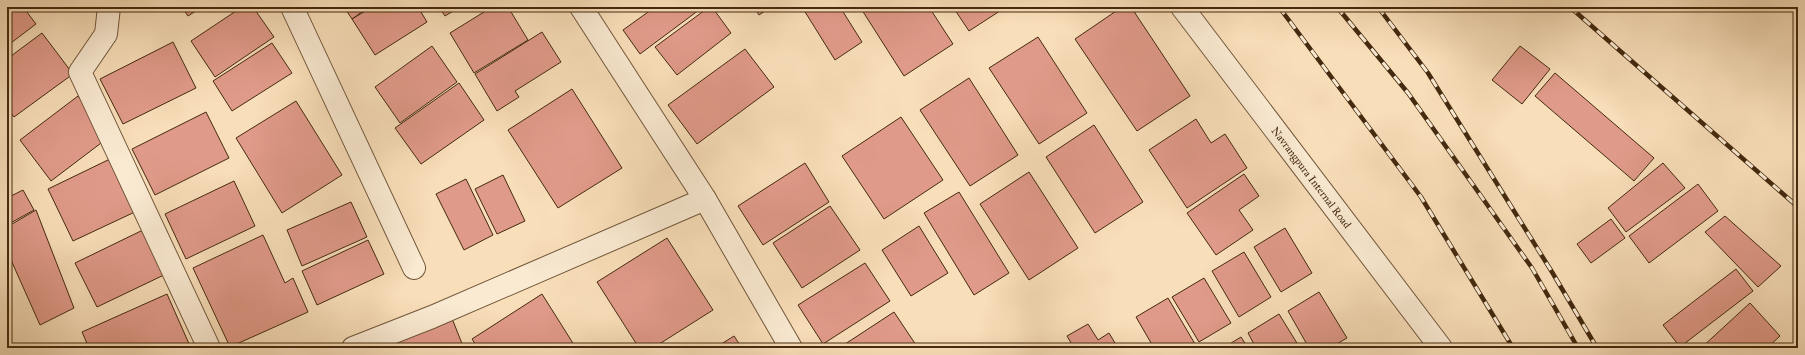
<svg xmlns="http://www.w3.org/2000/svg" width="1805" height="355" font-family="'IM FELL Great Primer',serif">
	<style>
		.building { fill: #e09a89; stroke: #442a0f }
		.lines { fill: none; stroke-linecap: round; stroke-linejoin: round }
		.minor-casing { stroke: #71573a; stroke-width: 24 }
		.tertiary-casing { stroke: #71573a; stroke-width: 24 }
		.minor { stroke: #faead2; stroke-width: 22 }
		.tertiary { stroke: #faead2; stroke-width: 22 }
		.rail-casing { stroke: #442a0f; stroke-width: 4.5 }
		.rail { stroke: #faead2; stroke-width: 3; stroke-dasharray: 9; stroke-linecap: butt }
		.labels { text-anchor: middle; stroke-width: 4; stroke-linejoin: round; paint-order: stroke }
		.street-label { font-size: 11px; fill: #442a0f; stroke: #faead2 }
	</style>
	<rect width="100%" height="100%" fill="#f8deb9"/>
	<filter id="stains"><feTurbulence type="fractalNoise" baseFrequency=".005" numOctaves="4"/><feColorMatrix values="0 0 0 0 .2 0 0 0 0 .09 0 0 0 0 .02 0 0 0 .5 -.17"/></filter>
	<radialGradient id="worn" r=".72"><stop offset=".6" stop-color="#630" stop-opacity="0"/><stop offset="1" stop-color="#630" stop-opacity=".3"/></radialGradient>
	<g class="building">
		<path d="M7,7H23L36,24L7,46Z"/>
		<path d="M182,7H202L188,16Z"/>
		<path d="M242,7H253L274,37L215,77L191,41Z"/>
		<path d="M344,7H369L352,19Z"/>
		<path d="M372,7H418L427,22L375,55L352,19Z"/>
		<path d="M439,7H460L445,16Z"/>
		<path d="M492,7H508L528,40L474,73L450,33Z"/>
		<path d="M655,7H703L640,54L623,30Z"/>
		<path d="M709,7H712L731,33L677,75L655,47Z"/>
		<path d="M754,7H771L759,15Z"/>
		<path d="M802,7H840L862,42L835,60Z"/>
		<path d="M860,7H929L953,44L904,76Z"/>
		<path d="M953,7H1006L969,31Z"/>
		<path d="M1122,7H1131L1190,96L1137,131L1075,39Z"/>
		<path d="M542,32L561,62L515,91L519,97L497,111L475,74Z"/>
		<path d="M42,33L73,74L14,117L7,108V59Z"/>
		<path d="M1038,37L1087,113L1039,144L989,68Z"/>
		<path d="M173,42L196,88L123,124L100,79Z"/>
		<path d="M272,43L292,73L232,111L213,81Z"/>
		<path d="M432,46L457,82L400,123L375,87Z"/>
		<path d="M1520,46L1550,69L1522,104L1492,80Z"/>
		<path d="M745,49L774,87L697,144L668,105Z"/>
		<path d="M1555,73L1654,158L1634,181L1535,96Z"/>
		<path d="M969,78L1018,155L970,186L920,110Z"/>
		<path d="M459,83L484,120L421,164L395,128Z"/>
		<path d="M572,89L622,168L558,208L508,130Z"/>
		<path d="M78,96L109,137L51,181L20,140Z"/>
		<path d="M296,101L342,175L282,213L236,138Z"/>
		<path d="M206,112L229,158L155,195L132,149Z"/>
		<path d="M901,117L943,180L884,219L842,156Z"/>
		<path d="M1196,119L1211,143L1225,134L1247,168L1187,208L1149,150Z"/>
		<path d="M1094,125L1143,202L1095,233L1046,157Z"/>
		<path d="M112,158L137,211L73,241L48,189Z"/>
		<path d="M805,163L829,202L763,245L738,206Z"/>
		<path d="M1663,163L1685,188L1626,232L1608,208Z"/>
		<path d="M1029,172L1078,248L1029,280L980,204Z"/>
		<path d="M1244,174L1259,196L1239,210L1253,230L1216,255L1187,213Z"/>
		<path d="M503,175L525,221L497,234L475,189Z"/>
		<path d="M466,179L493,235L464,250L436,194Z"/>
		<path d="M234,181L255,226L186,259L165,214Z"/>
		<path d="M1698,184L1718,211L1649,263L1629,236Z"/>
		<path d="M23,190L34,210L7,225V198Z"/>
		<path d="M959,192L1009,273L974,295L924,213Z"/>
		<path d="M351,202L367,237L302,266L287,230Z"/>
		<path d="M830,206L860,250L802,288L773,243Z"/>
		<path d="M36,210L74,308L40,325L7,251V227Z"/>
		<path d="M1725,216L1781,266L1758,287L1705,232Z"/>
		<path d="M1611,219L1625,238L1591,263L1577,244Z"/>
		<path d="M919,226L948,273L911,296L882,250Z"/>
		<path d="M1285,228L1312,273L1281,292L1254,247Z"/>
		<path d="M145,229L166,274L97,307L75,263Z"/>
		<path d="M263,235L285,283L293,278L308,312L230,347L193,268Z"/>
		<path d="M667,238L713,310L653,348H639L597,282Z"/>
		<path d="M368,240L384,274L317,305L302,271Z"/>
		<path d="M1244,252L1271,297L1239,317L1212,271Z"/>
		<path d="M865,263L890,301L823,344L798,305Z"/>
		<path d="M1736,269L1753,291L1680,347L1663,325Z"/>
		<path d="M1204,278L1231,323L1199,342L1172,297Z"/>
		<path d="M1319,292L1347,338L1330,348H1309L1288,311Z"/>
		<path d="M167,294L190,346L185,348H89L82,332Z"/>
		<path d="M542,294L576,348H478L472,339Z"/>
		<path d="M1168,298L1195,344L1189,348H1154L1136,317Z"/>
		<path d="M1750,303L1780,336L1767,348H1701Z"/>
		<path d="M449,311L463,346L460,348H396L391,335Z"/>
		<path d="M894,312L918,348H839Z"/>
		<path d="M1279,314L1300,348H1256L1248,333Z"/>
		<path d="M1088,324L1098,340L1109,333L1118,348H1074L1067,336Z"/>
		<path d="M734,336L742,348H715Z"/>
		<path d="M1241,337L1248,348H1223Z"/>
	</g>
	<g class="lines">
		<g class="minor-casing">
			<g id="minor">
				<path d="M109,7L106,34L80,72L209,348"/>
				<path d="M292,7L414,268"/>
				<path d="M581,7L705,199L791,348"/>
				<path d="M353,348L432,317L705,199"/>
			</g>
		</g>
		<g class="tertiary-casing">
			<g id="tertiary">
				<path id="s1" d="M1182,7L1441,348"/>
			</g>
		</g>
		<use href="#minor" class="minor"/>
		<use href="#tertiary" class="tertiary"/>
		<g class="rail-casing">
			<g id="rail">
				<path d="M1279,7L1421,197L1513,348"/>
				<path d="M1337,7L1408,93L1532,268L1578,348"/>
				<path d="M1378,7L1428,73L1552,272L1597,348"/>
				<path d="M1570,7L1798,207"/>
			</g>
		</g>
		<use href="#rail" class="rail"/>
	</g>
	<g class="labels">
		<g class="street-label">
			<text dy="4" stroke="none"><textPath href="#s1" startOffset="214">Navrangpura Internal Road</textPath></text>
		</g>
	</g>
	<rect width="1805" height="355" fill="none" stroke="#f8deb9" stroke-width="24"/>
	<rect x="8" y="8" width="1789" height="339" fill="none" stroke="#442a0f" stroke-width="2"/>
	<rect x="12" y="12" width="1781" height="331" fill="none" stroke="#442a0f"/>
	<rect width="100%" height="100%" filter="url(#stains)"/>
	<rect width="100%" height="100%" fill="url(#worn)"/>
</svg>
